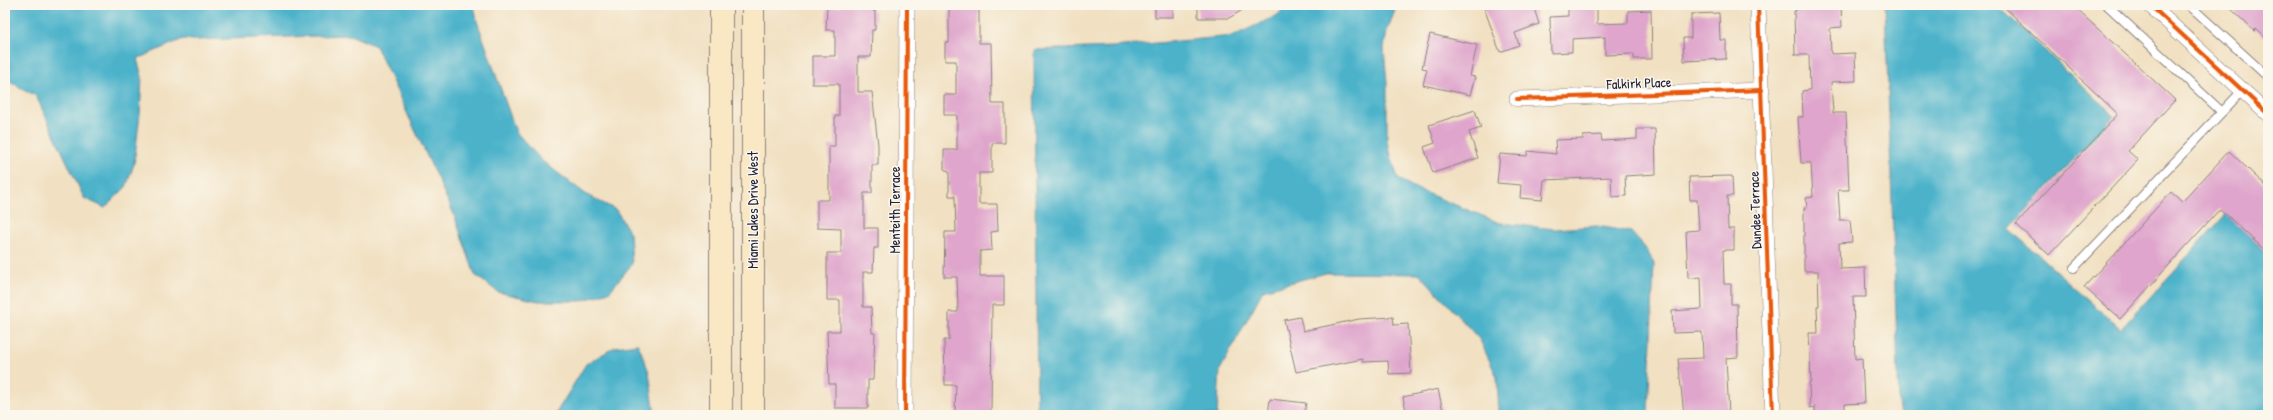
<svg xmlns="http://www.w3.org/2000/svg" width="2273" height="420" font-family="'Patrick Hand',sans-serif">
	<style>
		.water { fill: #4bb2ca; stroke: #366a82 }
		.building { fill: #dfa5cc }
		.lines { fill: none; stroke-linecap: round; stroke-linejoin: round }
		.service-casing { stroke: #8a817e; stroke-width: 10 }
		.minor-casing { stroke: #8a817e; stroke-width: 16 }
		.secondary-casing { stroke: #8a817e; stroke-width: 24 }
		.service { stroke: #fff; stroke-width: 8 }
		.minor { stroke: #fff; stroke-width: 15 }
		.secondary { stroke: #fae7c3; stroke-width: 22 }
		.cycleway-casing { stroke: #fbf7ec; stroke-width: 6 }
		.cycleway { stroke: #e8590c; stroke-width: 4 }
		.labels { text-anchor: middle; stroke-width: 3; stroke-linejoin: round; paint-order: stroke }
		.street-label { font-size: 14px; fill: #22223b; stroke: #fbf7ec }
	</style>
	<rect width="100%" height="100%" fill="#fbf7ec"/>
	<filter id="ink" filterUnits="userSpaceOnUse"><feTurbulence type="fractalNoise" baseFrequency=".025" numOctaves="2"/><feDisplacementMap in="SourceGraphic" scale="8" xChannelSelector="R" yChannelSelector="G"/><feConvolveMatrix kernelMatrix="1 2 1 2 8 2 1 2 1" color-interpolation-filters="sRGB"/></filter>
	<filter id="wash" filterUnits="userSpaceOnUse"><feTurbulence type="fractalNoise" baseFrequency=".012" numOctaves="4" result="noise"/><feDisplacementMap in="SourceGraphic" scale="16" xChannelSelector="R" yChannelSelector="G"/><feGaussianBlur stdDeviation="0.9" result="paint"/><feColorMatrix in="noise" values="0 0 0 0 0 0 0 0 0 0 0 0 0 0 0 0 0 1.4 0 .05"/><feComposite in="paint" operator="in"/></filter>
	<g filter="url(#wash)">
		<rect width="100%" height="100%" fill="#f1e0c1"/>
		<g class="water">
			<path d="M5,5H474L477,21L516,132L542,161L587,195L616,210L630,233L632,264L609,292L581,301H538L498,292L475,275L453,212L376,46L350,35L193,40L183,39L137,59L142,76L140,114L134,164L126,187L105,208L84,198L36,96L5,79Z"/>
			<path d="M1290,5H1397L1387,31L1384,48L1387,82V142L1398,179L1421,191L1500,223L1555,229L1597,226L1631,232L1646,249L1654,263L1648,415H1499L1497,377L1480,340L1420,274L1326,273L1263,290L1220,370L1217,415H1037L1034,50L1113,47L1233,36L1276,16Z"/>
			<path d="M1885,5H1997L2114,116L2009,229L2121,329L2226,214L2268,254V415H1901L1899,402Z"/>
			<path d="M638,344L649,372L655,415H555L586,364L615,347Z"/>
		</g>
		<g id="blocks">
			<g class="building">
				<path d="M840,5H873V11H875V30H872L871,57H858V92H872L878,145V165H872V193H864V228H878V248H874L873,272H863V307H871L872,333H875L873,380H868V408H835V384H829L827,331H840V300H827V253H841V229L817,228V200H829V146H835V116H839V84H812V56H835V30H826L827,7H840Z"/>
				<path d="M949,5H979V43H991L992,104H1005V143H992V173H979V204H997L998,231L991,232L992,250L980,251V276H1004V305H992L991,414L955,413L956,385H945L944,340H949V312H958L957,277H944L945,232H956L955,196H949V172L944,169V150H957V115H944V95H956V61H945V43H949Z"/>
				<rect x="1155" y="5" width="18" height="12"/>
				<path d="M1198,5H1251L1229,18H1198Z"/>
				<path d="M1483,5H1533L1539,24L1515,33L1519,45L1500,52Z"/>
				<path d="M1568,5H1597V24L1628,23V11L1651,10L1652,59H1634V54L1605,55V37L1572,39V52L1551,53L1550,17L1568,16Z"/>
				<path d="M1796,5H1841L1842,27L1830,28L1831,54L1855,53L1856,81L1831,82L1833,113H1846L1849,190H1838L1840,220H1850L1852,242L1839,243L1840,269L1865,268L1866,297H1853L1855,359L1862,358L1864,403L1845,404V415H1815V407L1810,408L1809,382H1811L1809,333H1818L1817,306H1819L1818,271H1804V208H1807L1806,198L1813,197L1811,163H1801L1798,117H1803L1802,91L1810,90L1809,55H1795L1794,11H1796Z"/>
				<path d="M2002,5H2072L2175,100L2128,151L2138,160L2049,255L2016,224L2118,114Z"/>
				<path d="M2227,5H2268V40L2256,29L2254,31Z"/>
				<path d="M1719,13L1720,40H1726V59L1684,61L1683,38H1691V14Z"/>
				<path d="M1430,34L1477,45L1470,76L1475,77L1470,95L1423,85L1427,69L1422,68Z"/>
				<path d="M1475,110L1481,128L1469,132L1478,158L1433,173L1424,147L1435,143L1429,125Z"/>
				<path d="M1637,129H1655L1656,174L1625,176L1626,196L1612,197L1611,177L1544,180L1542,200L1520,198L1521,185L1497,183L1500,154L1527,156L1528,151L1556,154L1555,140L1583,139V136L1601,135L1602,141L1637,139Z"/>
				<path d="M2229,151L2268,188V253L2220,209L2120,319L2084,287L2171,192L2182,202Z"/>
				<path d="M1732,176L1733,196H1727L1728,229H1734V250H1723L1724,284H1731V304H1737L1738,357L1726,358L1729,415H1684L1678,359L1703,358L1702,332L1673,333L1672,311L1702,309L1701,277L1688,278L1686,231L1699,230L1697,200H1690L1689,177Z"/>
				<path d="M1300,317L1303,331L1359,319L1393,317L1394,325L1408,324L1411,373L1389,374L1388,361L1363,362V359L1296,372L1284,320Z"/>
				<path d="M1438,389L1444,415H1407L1403,397Z"/>
				<path d="M1270,399L1306,403L1304,415H1268Z"/>
			</g>
		</g>
	</g>
	<g filter="url(#ink)">
		<use href="#blocks" fill-opacity="0" stroke="#8a817e" stroke-width="1"/>
		<g class="lines">
			<g class="service-casing">
				<g id="service">
					<path d="M2107,5L2222,112"/>
					<path d="M2189,5L2268,77"/>
					<path d="M2074,268L2242,91"/>
				</g>
			</g>
			<g class="minor-casing">
				<g id="minor">
					<path d="M1758,5L1773,415"/>
					<path d="M2150,5L2268,114"/>
					<path d="M1517,99L1762,90"/>
					<path d="M905,415L907,5"/>
				</g>
			</g>
			<g class="secondary-casing">
				<g id="secondary">
					<path d="M721,5V415"/>
					<path d="M753,415V5"/>
				</g>
			</g>
			<use href="#service" class="service"/>
			<use href="#minor" class="minor"/>
			<use href="#secondary" class="secondary"/>
			<g class="cycleway-casing">
				<g id="cycleway">
					<path d="M1758,5L1773,415"/>
					<path d="M2150,5L2268,114"/>
					<path d="M1517,99L1762,90"/>
					<path d="M905,415L907,5"/>
				</g>
			</g>
			<use href="#cycleway" class="cycleway"/>
		</g>
	</g>
	<g class="labels">
		<g class="street-label">
			<text transform="translate(1639 83) rotate(-2)" y="5">Falkirk Place</text>
			<text transform="translate(753 210) rotate(-90)" y="5">Miami Lakes Drive West</text>
			<text transform="translate(895 210) rotate(-90)" y="5">Menteith Terrace</text>
			<text transform="translate(1755 210) rotate(-92)" y="5">Dundee Terrace</text>
		</g>
	</g>
	<rect width="2273" height="420" fill="none" stroke="#fbf7ec" stroke-width="20"/>
</svg>
